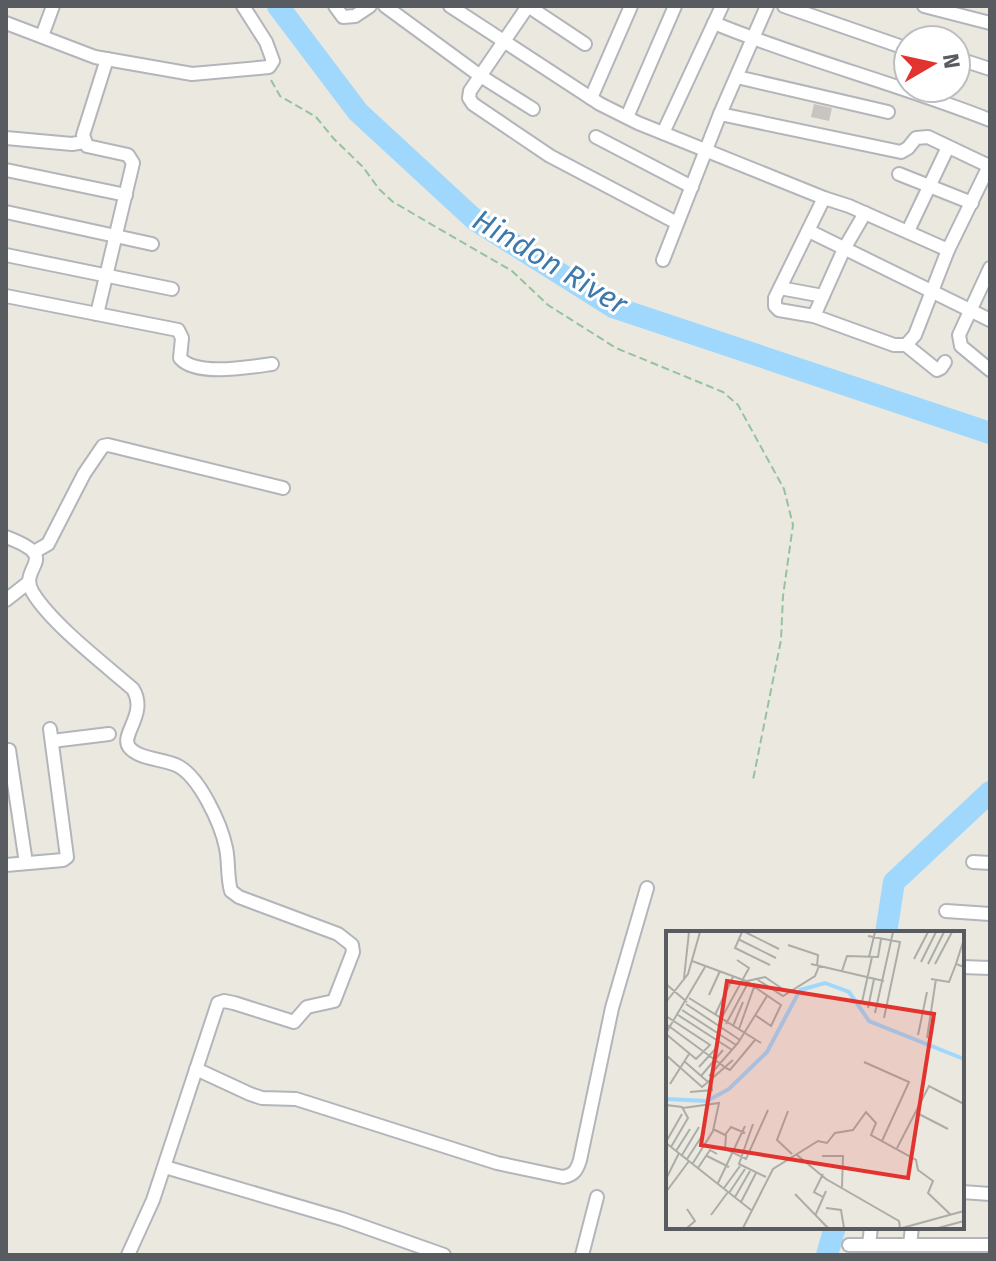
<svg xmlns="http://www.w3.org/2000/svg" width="996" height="1261" font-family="'Fira Sans',sans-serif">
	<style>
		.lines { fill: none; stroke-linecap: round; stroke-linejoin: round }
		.river { stroke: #9fd8fc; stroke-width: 22 }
		.building { fill: #c8c4bf }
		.street-casing { stroke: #b2b6ba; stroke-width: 16 }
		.path { stroke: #95c3a0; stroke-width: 2; stroke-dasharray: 8 4; stroke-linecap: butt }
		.street { stroke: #fff; stroke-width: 12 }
		.labels { text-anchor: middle; stroke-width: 6; stroke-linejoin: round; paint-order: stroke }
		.water-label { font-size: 30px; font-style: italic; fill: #3e79ac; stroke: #fff }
		.inset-river { fill: none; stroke: #9fd8fc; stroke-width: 4 }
		.inset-road { fill: none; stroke: #acaca8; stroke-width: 2 }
		.view { fill: #e2332e; fill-opacity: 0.15; stroke: #e2332e; stroke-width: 4 }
		.inset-edge { fill: none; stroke: #585c60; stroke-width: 4 }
	</style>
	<rect width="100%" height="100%" fill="#ebe8df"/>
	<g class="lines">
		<g class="river">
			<path d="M278,6L358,112L475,220L613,307L990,433"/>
			<path d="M886,933L894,882L990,792"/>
			<path d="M827,1255L835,1227"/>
		</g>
	</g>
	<path class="building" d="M814,104L832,108L829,121L811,117Z"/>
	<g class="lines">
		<g class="street-casing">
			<g id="street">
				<path d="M335,6L343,17L355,16L370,6"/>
				<path d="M385,6L479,75L533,109"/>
				<path d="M450,6L600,104L638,123L824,198L849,206L948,250"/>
				<path d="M528,6L470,91L469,98L473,104L550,156L677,223"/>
				<path d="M528,6L585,44"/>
				<path d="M784,6L908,49"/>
				<path d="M924,6L990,23"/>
				<path d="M6,23L95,57L192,74L269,67L273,61L266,42L243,6"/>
				<path d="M714,23C804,60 899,84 990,120"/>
				<path d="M42,36L53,6"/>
				<path d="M956,58L990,69"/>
				<path d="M737,77L888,112"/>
				<path d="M591,98L631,6"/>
				<path d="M720,114L901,152L908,148L916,138L928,137L989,166"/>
				<path d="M627,117L675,6"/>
				<path d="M663,133L722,6"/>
				<path d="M596,137L692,187"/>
				<path d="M6,138L72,144L84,142"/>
				<path d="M6,170L126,195"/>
				<path d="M899,174L972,203"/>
				<path d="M824,198L775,298V306L779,310L814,316L894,345H906L915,335L948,250L990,164"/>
				<path d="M6,212L152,244"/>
				<path d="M809,231L990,320"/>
				<path d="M908,231L948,147"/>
				<path d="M6,255L172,289"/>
				<path d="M663,260L720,114L767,6"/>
				<path d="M990,268L959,335L961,346L990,370"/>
				<path d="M780,288L823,296"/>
				<path d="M6,296L178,330L182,338L180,358C196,377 250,367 272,364"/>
				<path d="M97,314L133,163L128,155L87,146L83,135L107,59"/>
				<path d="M814,316L844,249L865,213"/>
				<path d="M906,345L937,370L941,368L945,362"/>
				<path d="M6,537C65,559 16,566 33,593C53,625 103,663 133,689C148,714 120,734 129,747C138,759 163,759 176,765C199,775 221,824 226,848C229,862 227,877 231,891L239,897L338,934L352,945L353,952L334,1001L307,1007L294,1022L234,1003L224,1001L218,1003L153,1200L128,1255"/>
				<path d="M34,552L48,544L84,474L103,446L108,445L283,488"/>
				<path d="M6,600L29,582"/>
				<path d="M52,741L109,734"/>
				<path d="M9,750L26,863"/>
				<path d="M973,862L990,863"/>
				<path d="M6,865L63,860L67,857L50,729"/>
				<path d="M946,911L990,914"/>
				<path d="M962,967L990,968"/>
				<path d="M196,1069L250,1094L262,1098L296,1099L497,1163L563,1177C574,1175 577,1170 580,1160L612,1008L647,888"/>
				<path d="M165,1167L342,1219L444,1255"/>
				<path d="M962,1192L990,1194"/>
				<path d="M849,1245H990"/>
				<path d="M869,1245L871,1227"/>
				<path d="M910,1245L912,1227"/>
				<path d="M582,1255L597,1197"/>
			</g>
		</g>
		<path class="path" d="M271,80L280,96L316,117L334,139L363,167L379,189L393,202L512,271L548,305L616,348L723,392L738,405L784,489L793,525L783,596L781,640L753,780"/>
		<use href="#street" class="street"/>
	</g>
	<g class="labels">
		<g class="water-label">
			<text transform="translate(550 262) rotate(31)" y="10">Hindon River</text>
		</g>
	</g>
	<g transform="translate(666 931)">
		<rect width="298" height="298" fill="#ebe8df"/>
		<path class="inset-river" d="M0,168L41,170L63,158L101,121L134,59L159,52L183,61L203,90L298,128"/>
		<path class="inset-road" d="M76,1L69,17L104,34M79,1L113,18M202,5L234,11L218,87M72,8L110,27M298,8L290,33L298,36M122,14L152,24L151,35M203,26L209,1M248,28L262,1M26,30L80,50L115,74L105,95L89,84M255,31L270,1M145,33L218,50M262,33L278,1M269,33L286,1M176,40L181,25L212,26L215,8M18,47L23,1M265,48L283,51L290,33M92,49L117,65L149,45L153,35M81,50L99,46L121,61M0,53L21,71M43,64L54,40M23,67L95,112M0,71L22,43L34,1M196,71L206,26M20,73L74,109M202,77L208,48M16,79L70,114M209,82L227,1M12,84L66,119M49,84L67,46M0,85L44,114L30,128L0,103M55,88L83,37L71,29M0,93L60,137M60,93L82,52M67,95L77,71M73,98L88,56M0,102L39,36M252,104L261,61M261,107L270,48M0,124L36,156L42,151L18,130M198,131L243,151L216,210M33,136L52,115M60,137L64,139L89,109M35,145L57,119M43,145L72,112L101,65M42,151L67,129M4,153L23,123M24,161L46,159L45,152M0,174L16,176L22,187L5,216M17,177L53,172L47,200L27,232M122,180L111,209L126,223M249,181L282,198M87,193L73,233L100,246M47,198L59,204L65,196L79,202M60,204L59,218L80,228L102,179M0,211L16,183M0,212L85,279M231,217L263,155L298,173M10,220L24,198M16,224L33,196M131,224L160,248L233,290L234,297M41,225L63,236M156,225H177L176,256M21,228L36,205M32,237L44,219L51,223M157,243L148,261L157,266M1,246L13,222M52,252L79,195M58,257L74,235M0,261L23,230M63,262L79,238M129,263L162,297M69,266L84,240M75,271L90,242M160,277L175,279L178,297M21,278L29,290L21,297M45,284L62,261M149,285L160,260M77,297L107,238L152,210L161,212L169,202L187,199L200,181L210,192L205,204L250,229L252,239L267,250L262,262L285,284M236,297L298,280M272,297L298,290"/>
		<path class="view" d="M61,50L268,83L242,247L35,214Z"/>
		<rect width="298" height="298" class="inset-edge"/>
	</g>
	<rect width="996" height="1261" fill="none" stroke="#585c60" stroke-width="16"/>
	<g transform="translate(932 64) rotate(81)"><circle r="38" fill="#ffffff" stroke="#bcbebf" stroke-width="2"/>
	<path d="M0-6L14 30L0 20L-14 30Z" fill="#e2332e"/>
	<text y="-12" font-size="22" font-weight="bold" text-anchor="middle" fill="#585c60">N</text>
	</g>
</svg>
